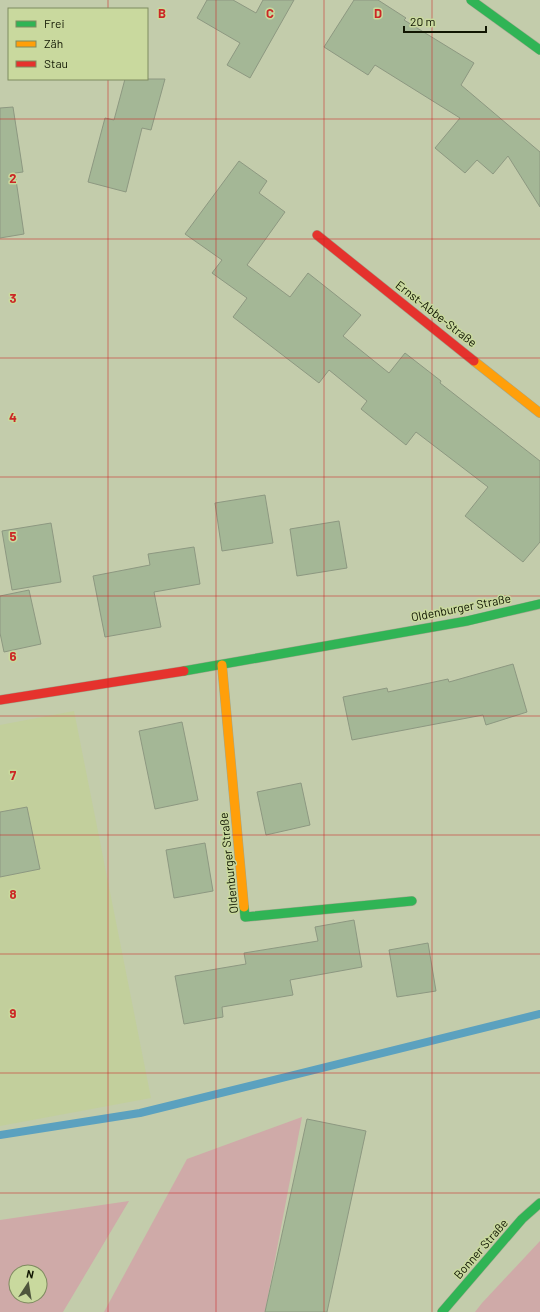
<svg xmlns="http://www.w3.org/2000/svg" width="540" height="1312" font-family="Barlow,sans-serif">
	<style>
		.built { fill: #c2cf9c }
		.green { fill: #cfaaa8; fill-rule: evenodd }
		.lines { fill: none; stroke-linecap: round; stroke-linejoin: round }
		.stream { stroke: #5ba1bf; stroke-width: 8 }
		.building { fill: #a4b796; stroke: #8d9881 }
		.fast-casing { stroke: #a0a78d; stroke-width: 10 }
		.slow-casing { stroke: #a0a78d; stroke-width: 10 }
		.jam-casing { stroke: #a0a78d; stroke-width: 10 }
		.fast { stroke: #30b455; stroke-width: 9 }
		.slow { stroke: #ff9f0a; stroke-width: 9 }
		.jam { stroke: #e5322d; stroke-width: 9 }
		.grid { fill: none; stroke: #cc2726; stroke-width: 1; stroke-opacity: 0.55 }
		.labels { text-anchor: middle; stroke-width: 3; stroke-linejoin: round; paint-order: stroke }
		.street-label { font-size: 12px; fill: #111602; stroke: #c9d99e }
		.grid-label { font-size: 13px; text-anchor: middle; font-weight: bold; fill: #cc2726; stroke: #c9d99e; stroke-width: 3; stroke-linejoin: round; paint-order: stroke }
	</style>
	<rect width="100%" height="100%" fill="#c3ccab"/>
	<path class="built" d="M74,711L151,1098L0,1126V725Z"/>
	<g class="green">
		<path d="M302,1117L265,1312H104L187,1159Z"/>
		<path d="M129,1201L63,1312H0V1220ZM16,1272H40V1296H16Z"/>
		<path d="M540,1241V1312H475L482,1303Z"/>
	</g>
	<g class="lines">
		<path class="stream" d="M0,1135L140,1113L540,1014"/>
	</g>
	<g class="building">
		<path d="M207,0H233L256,13L263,0H294L250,78L227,65L240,43L197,18Z"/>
		<path d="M354,0H378L406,18L404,20L474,63L461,85L540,152V207L508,156L493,174L477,160L465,173L435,148L460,118L375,65L368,75L324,47Z"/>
		<path d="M125,79H165L151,130L142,128L126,192L88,182L105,118L114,120Z"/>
		<path d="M13,107L23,172L15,173L24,234L0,238V108Z"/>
		<path d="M239,161L267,181L259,193L285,212L247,265L290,297L308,273L361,315L343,336L389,373L405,353L441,381L440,383L540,461V542L523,562L465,516L488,487L416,432L406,445L361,409L367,401L329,370L319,383L233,317L247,298L212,273L222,260L185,234Z"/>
		<path d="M265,495L273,543L222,551L215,503Z"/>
		<path d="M339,521L347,568L297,576L290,529Z"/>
		<path d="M51,523L61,582L12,590L2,531Z"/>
		<path d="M194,547L200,584L154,592L161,627L105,637L93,576L150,565L148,554Z"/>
		<path d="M29,590L41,644L4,652L0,633V596Z"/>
		<path d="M513,664L527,712L486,725L483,715L352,740L343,697L387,688L388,692L448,679L449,682Z"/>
		<path d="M182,722L198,800L155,809L139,731Z"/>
		<path d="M301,783L310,825L266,835L257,792Z"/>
		<path d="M27,807L40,869L0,877V812Z"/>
		<path d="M205,843L213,891L174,898L166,850Z"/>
		<path d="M354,920L362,967L290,980L293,995L222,1007L223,1017L184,1024L175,976L246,964L244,953L318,941L315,927Z"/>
		<path d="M428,943L436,991L397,997L389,950Z"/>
		<path d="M307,1119L366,1131L327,1312H265Z"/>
	</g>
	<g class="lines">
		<g class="fast-casing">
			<g id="fast">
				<path d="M471,0L540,50"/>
				<path d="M184,671L467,621L540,604"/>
				<path d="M244,907L245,917L412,901"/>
				<path d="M442,1312L522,1219L540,1203"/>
			</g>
		</g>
		<g class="slow-casing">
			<g id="slow">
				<path d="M474,361L540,413"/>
				<path d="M222,665L244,907"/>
			</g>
		</g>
		<g class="jam-casing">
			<g id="jam">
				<path d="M317,235L474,361"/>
				<path d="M0,700L184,671"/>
			</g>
		</g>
		<use href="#fast" class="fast"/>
		<use href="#slow" class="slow"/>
		<use href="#jam" class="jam"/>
	</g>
	<path class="grid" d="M108,0V9M216,0V1312M324,0V1312M432,0V1312M108,79V1312M0,119H540M0,239H540M0,358H540M0,477H540M0,596H540M0,716H540M0,835H540M0,954H540M0,1073H540M0,1193H540"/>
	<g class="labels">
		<g class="street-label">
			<text transform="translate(436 314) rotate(38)" y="4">Ernst-Abbe-Straße</text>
			<text transform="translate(461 608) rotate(-11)" y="4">Oldenburger Straße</text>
			<text transform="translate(229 863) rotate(-96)" y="4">Oldenburger Straße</text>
			<text transform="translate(481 1249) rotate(-49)" y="4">Bonner Straße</text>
		</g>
	</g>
	<g class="grid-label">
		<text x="162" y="18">B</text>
		<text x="270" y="18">C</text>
		<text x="378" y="18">D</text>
		<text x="13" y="183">2</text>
		<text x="13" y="303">3</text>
		<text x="13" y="422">4</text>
		<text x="13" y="541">5</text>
		<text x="13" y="661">6</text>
		<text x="13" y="780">7</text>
		<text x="13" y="899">8</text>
		<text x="13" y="1018">9</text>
	</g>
	<rect x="8" y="8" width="140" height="72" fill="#c9d99e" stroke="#7f8b60"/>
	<rect x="16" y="21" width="20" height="6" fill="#30b455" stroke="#7f8b60"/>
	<text x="44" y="28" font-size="12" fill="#111602">Frei</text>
	<rect x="16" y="41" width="20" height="6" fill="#ff9f0a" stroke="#7f8b60"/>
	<text x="44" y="48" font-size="12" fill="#111602">Zäh</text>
	<rect x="16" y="61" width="20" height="6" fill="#e5322d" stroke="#7f8b60"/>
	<text x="44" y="68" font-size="12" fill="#111602">Stau</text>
	<g transform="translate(28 1284) rotate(12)"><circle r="19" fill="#c9d99e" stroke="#7f8b60"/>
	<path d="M0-3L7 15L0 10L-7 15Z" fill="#4f563d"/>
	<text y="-6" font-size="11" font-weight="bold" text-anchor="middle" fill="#111602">N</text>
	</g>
	<path d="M404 26v6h82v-6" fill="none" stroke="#111602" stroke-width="2"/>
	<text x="410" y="26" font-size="12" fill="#111602" stroke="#c9d99e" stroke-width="3" paint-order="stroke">20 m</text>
</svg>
